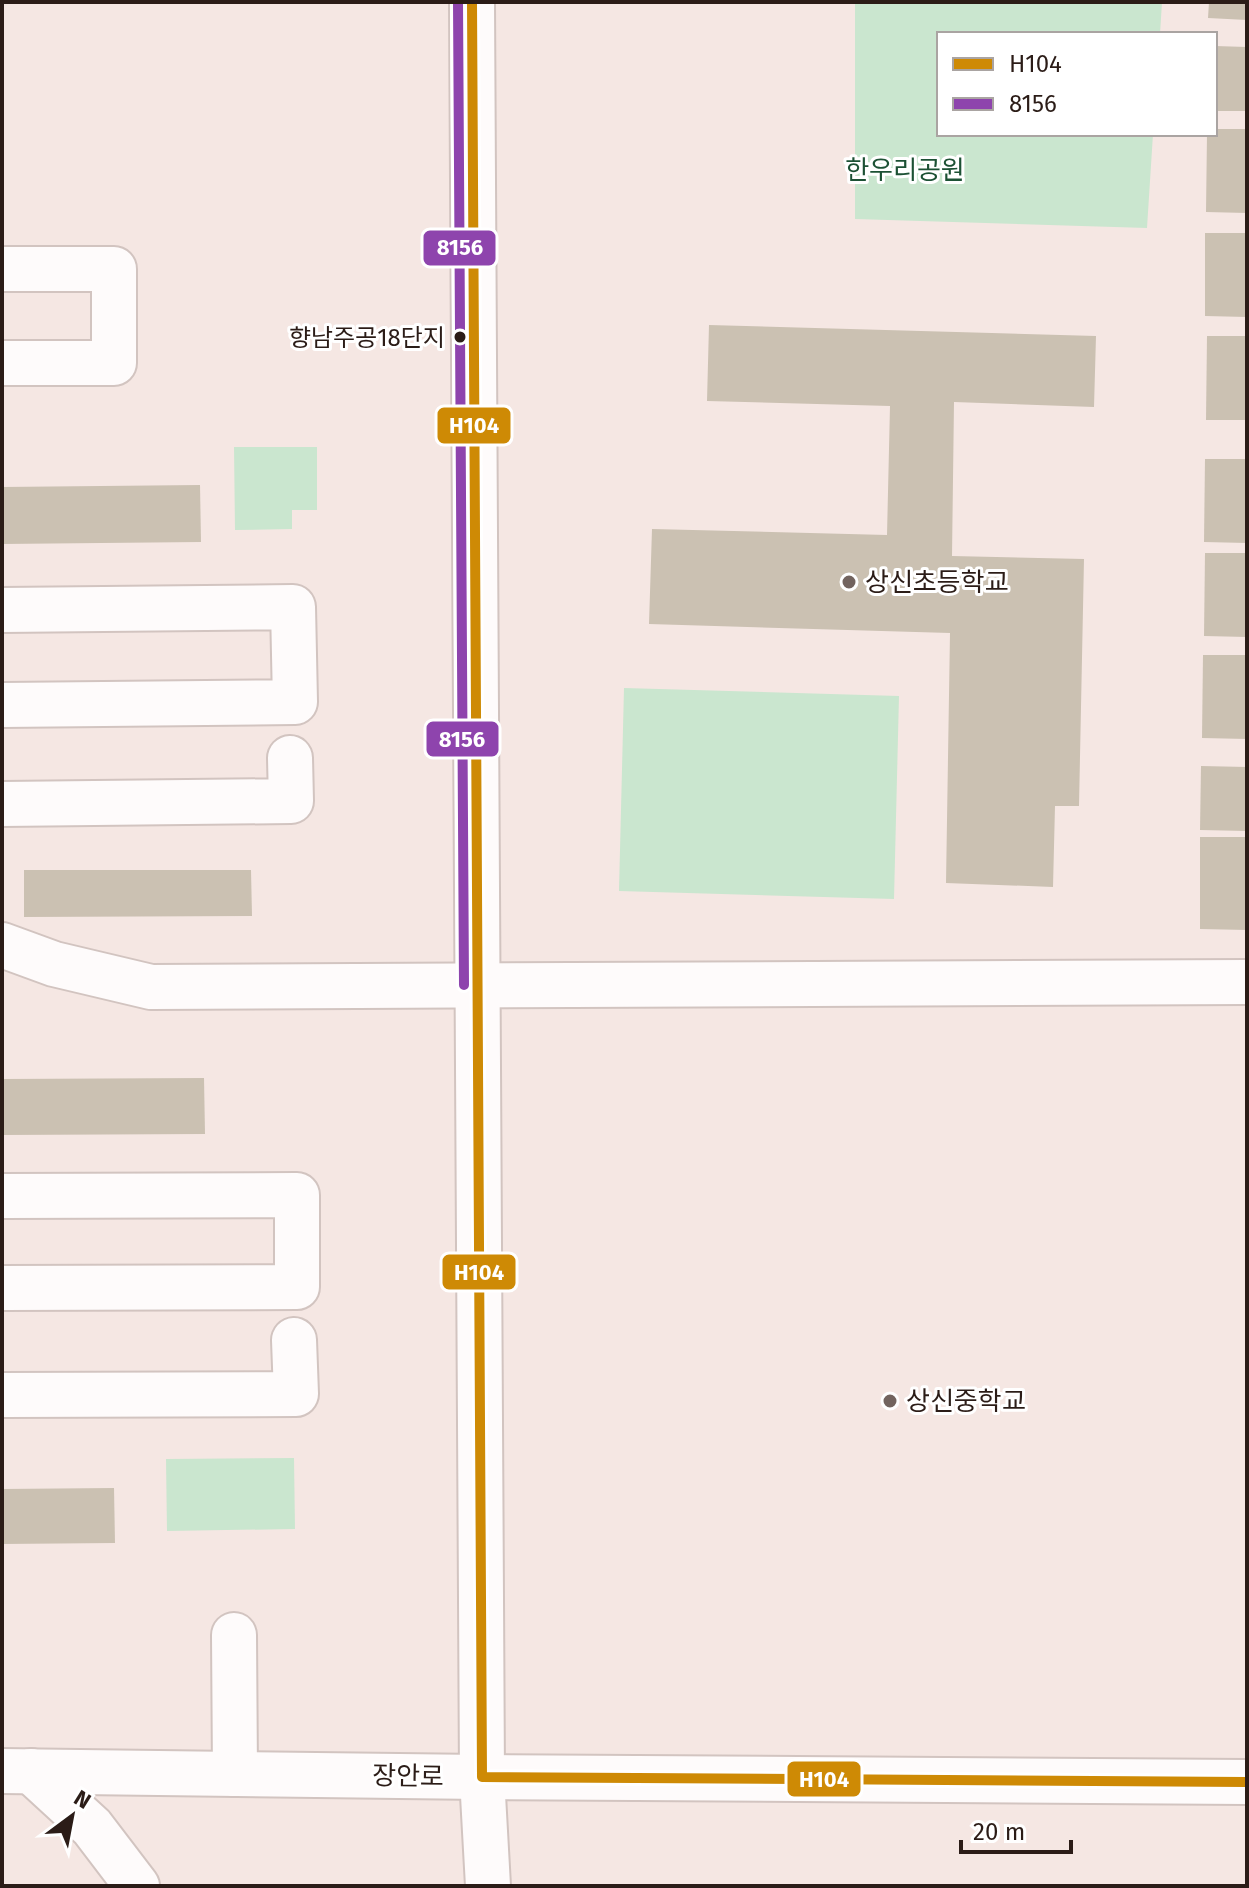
<svg xmlns="http://www.w3.org/2000/svg" width="1249" height="1888" font-family="'Fira Sans','Noto Sans KR',sans-serif">
	<style>
		.green { fill: #cae6cf }
		.building { fill: #cbc1b2 }
		.lines { fill: none; stroke-linecap: round; stroke-linejoin: round }
		.minor-casing { stroke: #d2c4c0; stroke-width: 48 }
		.minor { stroke: #fefbfb; stroke-width: 44 }
		.bus-1-casing { stroke: #fff; stroke-width: 16 }
		.bus-2-casing { stroke: #fff; stroke-width: 16 }
		.bus-1 { stroke: #ce8a05; stroke-width: 10 }
		.bus-2 { stroke: #8e44ad; stroke-width: 10 }
		.bus-dot { fill: #2b1c17; stroke: #fff; stroke-width: 3 }
		.poi-dot { fill: #72635e; stroke: #fff; stroke-width: 3 }
		.labels { text-anchor: middle; stroke-width: 6; stroke-linejoin: round; paint-order: stroke }
		.bus-label { font-size: 24px; fill: #2b1c17; stroke: #fff; text-anchor: end }
		.park-label { font-size: 26px; fill: #1c5134; stroke: #fff }
		.poi-label { font-size: 26px; fill: #2b1c17; stroke: #fff; text-anchor: start }
		.street-label { font-size: 26px; fill: #2b1c17; stroke: #fff }
		.line-badge { stroke: #fff; stroke-width: 3 }
		.badge-label { font-size: 22px; text-anchor: middle; font-weight: bold; fill: #fff }
	</style>
	<rect width="100%" height="100%" fill="#f5e7e3"/>
	<g class="green">
		<path d="M855,2H1162L1160,34H939V134H1153L1147,228L855,219Z"/>
		<path d="M234,447H317V510H292V529L235,530Z"/>
		<path d="M624,688L899,696L894,899L619,891Z"/>
		<path d="M294,1458L295,1529L167,1531L166,1459Z"/>
	</g>
	<g class="building">
		<path d="M1209,2H1247V20L1208,18Z"/>
		<path d="M1215,46L1247,47V111H1215Z"/>
		<path d="M1215,129H1247V213L1206,212L1207,134H1215Z"/>
		<path d="M1205,233H1247V317L1205,316Z"/>
		<path d="M709,325L1096,336L1094,407L954,402L952,556L1084,559L1079,806H1055L1053,887L946,883L950,633L649,624L652,529L887,535L890,406L707,401Z"/>
		<path d="M1207,336H1247V420H1206Z"/>
		<path d="M1205,459H1247V543L1204,542Z"/>
		<path d="M200,485L201,542L2,544V487Z"/>
		<path d="M1205,553H1247V637L1204,636Z"/>
		<path d="M1203,655H1247V739L1202,738Z"/>
		<path d="M1201,766L1247,767V831L1200,830Z"/>
		<path d="M1200,837H1247V930L1200,929Z"/>
		<path d="M24,870H251L252,916L24,917Z"/>
		<path d="M204,1078L205,1134L2,1135V1079Z"/>
		<path d="M114,1488L115,1543L2,1544V1489Z"/>
	</g>
	<g class="lines">
		<g class="minor-casing">
			<g id="minor">
				<path d="M472,2L482,1777L488,1886"/>
				<path d="M2,269H114V363H2"/>
				<path d="M2,610L293,607L295,702L2,705"/>
				<path d="M2,804L291,801L290,758"/>
				<path d="M2,945L54,964L151,987L1247,982"/>
				<path d="M2,1196L297,1195V1287L2,1288"/>
				<path d="M2,1395L296,1394L294,1340"/>
				<path d="M234,1635L235,1774"/>
				<path d="M2,1771L482,1777L1247,1782"/>
				<path d="M31,1771L92,1827L137,1886"/>
			</g>
		</g>
		<use href="#minor" class="minor"/>
		<g class="bus-1-casing">
			<path id="bus-1" d="M472,2L482,1777L1247,1782"/>
		</g>
		<g class="bus-2-casing">
			<path id="bus-2" d="M458,2L464,985"/>
		</g>
		<use href="#bus-1" class="bus-1"/>
		<use href="#bus-2" class="bus-2"/>
	</g>
	<circle class="bus-dot" cx="460" cy="337" r="7"/>
	<g class="poi-dot">
		<circle cx="849" cy="582" r="8"/>
		<circle cx="890" cy="1401" r="8"/>
	</g>
	<g class="labels">
		<g class="bus-label">
			<text x="445" y="346">향남주공18단지</text>
		</g>
		<g class="park-label">
			<text x="905" y="179">한우리공원</text>
		</g>
		<g class="poi-label">
			<text x="865" y="591">상신초등학교</text>
			<text x="906" y="1410">상신중학교</text>
		</g>
		<g class="street-label">
			<text transform="translate(408 1776) rotate(1)" y="9">장안로</text>
		</g>
	</g>
	<g class="line-badge">
		<rect x="422" y="229" width="75" height="38" rx="8" fill="#8e44ad"/>
		<rect x="436" y="406" width="76" height="39" rx="8" fill="#ce8a05"/>
		<rect x="425" y="720" width="75" height="38" rx="8" fill="#8e44ad"/>
		<rect x="441" y="1253" width="76" height="38" rx="8" fill="#ce8a05"/>
		<rect x="786" y="1760" width="76" height="38" rx="8" fill="#ce8a05"/>
	</g>
	<g class="badge-label">
		<text x="460" y="255">8156</text>
		<text x="474" y="433">H104</text>
		<text x="462" y="747">8156</text>
		<text x="479" y="1280">H104</text>
		<text x="824" y="1787">H104</text>
	</g>
	<rect width="1249" height="1888" fill="none" stroke="#2b1c17" stroke-width="8"/>
	<rect x="937" y="32" width="280" height="104" fill="#ffffff" stroke="#aaa4a2" stroke-width="2"/>
	<rect x="953" y="58" width="40" height="12" fill="#ce8a05" stroke="#aaa4a2" stroke-width="2"/>
	<text x="1009" y="72" font-size="24" fill="#2b1c17">H104</text>
	<rect x="953" y="98" width="40" height="12" fill="#8e44ad" stroke="#aaa4a2" stroke-width="2"/>
	<text x="1009" y="112" font-size="24" fill="#2b1c17">8156</text>
	<g transform="translate(72 1816) rotate(32)" stroke="#ffffff" stroke-width="6" paint-order="stroke">
	<path d="M0-6L14 30L0 20L-14 30Z" fill="#2b1c17"/>
	<text y="-12" font-size="22" font-weight="bold" text-anchor="middle" fill="#2b1c17">N</text>
	</g>
	<path d="M961 1840v12h110v-12" fill="none" stroke="#2b1c17" stroke-width="4"/>
	<text x="973" y="1840" font-size="24" fill="#2b1c17" stroke="#ffffff" stroke-width="6" paint-order="stroke">20 m</text>
</svg>
